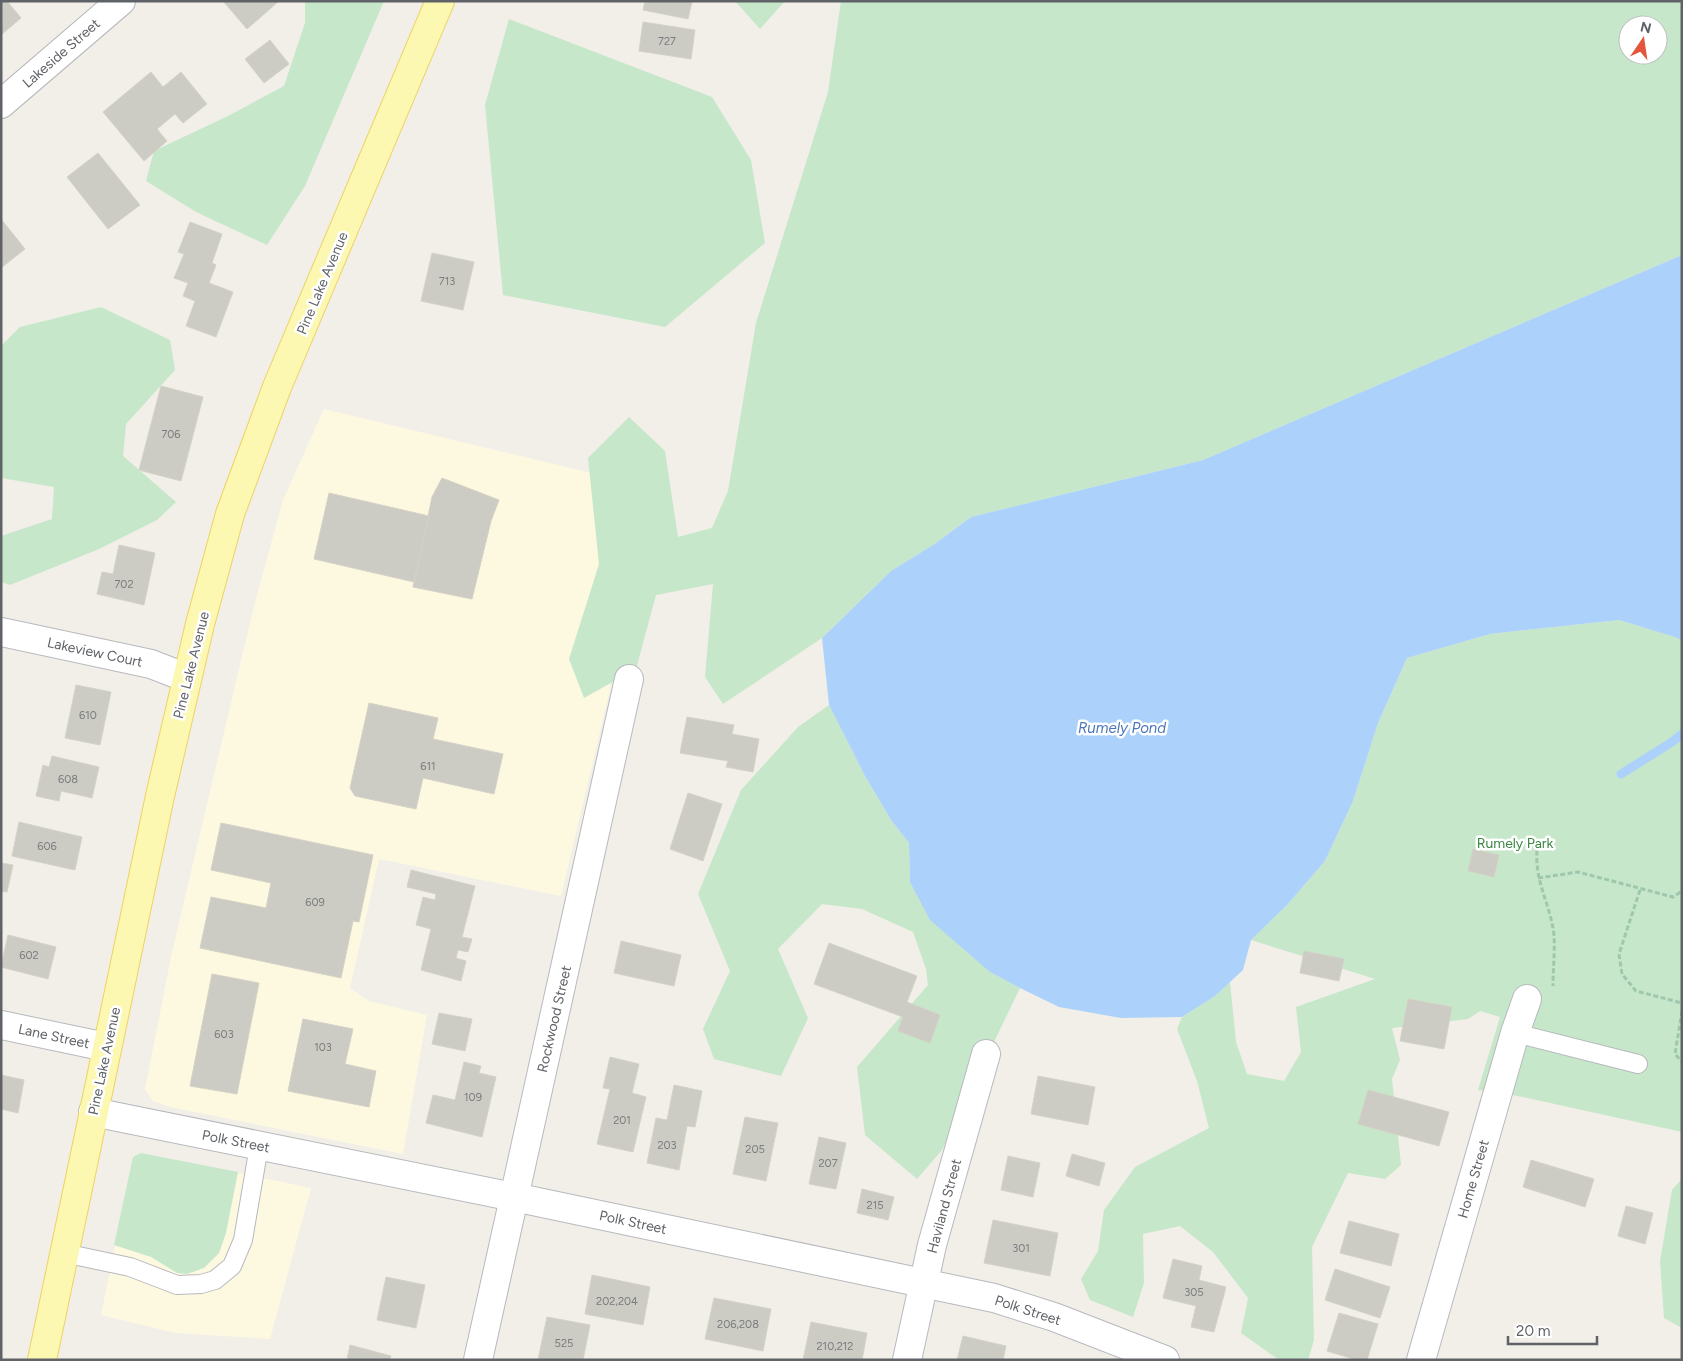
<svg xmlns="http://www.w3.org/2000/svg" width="1683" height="1361" font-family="Figtree,sans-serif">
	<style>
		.commercial { fill: #fdf9e1 }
		.green { fill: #c6e7c9; fill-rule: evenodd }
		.water { fill: #acd2fc }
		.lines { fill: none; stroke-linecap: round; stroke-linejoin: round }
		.stream { stroke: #acd2fc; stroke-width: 9 }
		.building { fill: #cccbc4; stroke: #d5d2c6 }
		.service-casing { stroke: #b8b9be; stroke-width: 20 }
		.minor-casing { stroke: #b8b9be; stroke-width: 30 }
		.primary-casing { stroke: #edd364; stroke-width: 30 }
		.path { stroke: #9fc7ae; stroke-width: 3; stroke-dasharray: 5 2.5; stroke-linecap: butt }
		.service { stroke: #fff; stroke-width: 18 }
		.minor { stroke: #fff; stroke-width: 28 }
		.primary { stroke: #fcf7b1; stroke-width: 28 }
		.labels { text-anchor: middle; stroke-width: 5; stroke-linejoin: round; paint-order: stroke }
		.number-label { font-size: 11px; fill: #7a7c7e }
		.street-label { font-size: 14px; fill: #5f6267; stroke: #fff }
		.park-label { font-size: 14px; fill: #398542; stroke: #fff }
		.water-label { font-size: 15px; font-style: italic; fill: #4b77b8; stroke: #fff }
	</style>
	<rect width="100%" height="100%" fill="#f1efe8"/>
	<g class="commercial">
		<path d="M324,409L608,477L610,690L561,896L379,859L350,988L369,1001L427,1015L403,1154L170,1107L153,1101L145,1089L172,952L253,610L283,500Z"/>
		<path d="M141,1153L311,1188L270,1339L175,1333L101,1315L133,1157Z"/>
	</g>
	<g class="green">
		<path d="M305,1H384L305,186L267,245L196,212L146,181L154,151L230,115L284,86L305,23Z"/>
		<path d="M735,1H785L760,29Z"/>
		<path d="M841,1H1682V255L1203,460L971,517L936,543L891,571L822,638L723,704L705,677L713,584L656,595L636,669L584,698L569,659L599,564L588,458L629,417L665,451L678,537L712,528L728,491L756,323L828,92ZM1628,25H1658V55H1628Z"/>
		<path d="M509,19L712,97L751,160L765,243L665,327L503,295L485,105Z"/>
		<path d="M101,307L170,340L175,370L126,424L123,456L176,502L157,520L99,549L10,585L1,582V536L52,519L54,487L1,478V346L20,327Z"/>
		<path d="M1619,620L1679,638L1682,641V1132L1518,1096L1478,1090L1500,1017L1480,1011L1468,1019L1392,1028L1400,1060L1392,1079L1401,1165L1385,1179L1348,1173L1312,1247L1314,1340L1308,1360H1279L1241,1333L1248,1298L1213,1252L1180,1226L1143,1234L1144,1283L1133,1317L1090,1300L1081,1279L1098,1251L1104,1210L1135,1167L1209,1128L1197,1081L1177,1029L1182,1017L1215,996L1230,982L1236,1042L1247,1074L1284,1081L1301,1052L1296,1007L1375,979L1251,940L1287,905L1325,861L1353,801L1378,723L1407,658L1490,634Z"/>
		<path d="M829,705L865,776L891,820L909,843L910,882L990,972L1020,988L942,1150L917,1179L865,1135L857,1067L928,985L926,969L913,932L862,909L822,904L778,949L808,1018L781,1076L714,1059L703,1029L730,971L698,894L741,790L798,727Z"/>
		<path d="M141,1153L238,1172L226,1233L219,1253L204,1268L187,1274L177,1273L151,1257L114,1245L133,1157Z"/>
		<path d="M1682,1179V1328L1664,1318L1660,1261L1672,1190Z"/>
	</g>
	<path class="water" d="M1682,255V641L1678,638L1619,620L1490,634L1407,658L1378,723L1353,801L1325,861L1287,905L1251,940L1243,970L1215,996L1182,1017L1121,1018L1059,1007L1020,988L990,972L930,920L910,882L909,843L891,820L865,776L829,705L822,638L891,571L936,543L971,517L1203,460Z"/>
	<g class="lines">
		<path class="stream" d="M1621,774L1672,742L1682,734"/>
	</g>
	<g class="building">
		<path d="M1,1H7L21,18L1,35Z"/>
		<path d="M223,1H279L247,29Z"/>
		<path d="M645,1H692L688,19L643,10Z"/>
		<path d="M643,22L695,30L691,59L639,51Z"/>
		<path d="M270,40L289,64L264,83L245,59Z"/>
		<path d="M151,72L163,87L181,72L207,104L183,123L175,114L157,129L167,141L144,161L103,112Z"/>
		<path d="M98,153L140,205L108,229L67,177Z"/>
		<path d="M1,219L25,249L1,268Z"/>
		<path d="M190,222L222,234L212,263L216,265L209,283L233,292L216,337L186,326L195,301L183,296L188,283L174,278L184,254L178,252Z"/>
		<path d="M432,253L474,262L463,310L421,301Z"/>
		<path d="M161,386L203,397L181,481L139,470Z"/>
		<path d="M442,478L499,500L491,521L472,599L413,587L432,497Z"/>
		<path d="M329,493L429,516L414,582L314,559Z"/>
		<path d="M119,545L155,553L144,605L97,594L102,572L113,574Z"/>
		<path d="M76,685L111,692L100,745L65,738Z"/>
		<path d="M369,703L438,718L433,739L503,754L494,794L423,778L416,809L355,796L350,788Z"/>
		<path d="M687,717L734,725L732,734L759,739L753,772L726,767L728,761L680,753Z"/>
		<path d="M52,756L99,767L92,798L61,791L59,801L36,796L43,765L49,767Z"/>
		<path d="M688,793L722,804L703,861L670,849Z"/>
		<path d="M19,822L82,837L75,870L12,856Z"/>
		<path d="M221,823L373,855L359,922L353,921L341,978L200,948L211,897L266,908L271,883L211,870Z"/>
		<path d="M1473,849L1499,855L1494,877L1468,871Z"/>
		<path d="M1,863L13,865L7,892L1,891Z"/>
		<path d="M411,870L475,886L462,937L472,939L468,952L458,950L456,958L466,961L461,981L421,970L431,929L416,925L423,897L435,900L436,894L407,887Z"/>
		<path d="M8,935L56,947L48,979L1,967Z"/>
		<path d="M621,941L681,955L674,986L614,973Z"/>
		<path d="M829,943L917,976L907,1002L940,1015L930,1043L898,1031L903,1017L814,984Z"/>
		<path d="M1304,951L1344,959L1339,981L1300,973Z"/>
		<path d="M212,974L259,983L237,1094L190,1086Z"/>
		<path d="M1408,999L1452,1007L1444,1049L1400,1041Z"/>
		<path d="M439,1013L472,1019L465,1051L432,1044Z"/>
		<path d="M303,1019L353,1029L345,1064L376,1071L369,1107L288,1091Z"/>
		<path d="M610,1057L639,1064L632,1093L646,1097L633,1152L597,1144L610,1089L603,1088Z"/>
		<path d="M464,1062L481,1066L479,1073L496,1077L482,1137L426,1123L433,1095L455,1100Z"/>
		<path d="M1,1075L24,1080L18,1113L1,1109Z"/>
		<path d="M1038,1076L1095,1087L1088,1125L1031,1114Z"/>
		<path d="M674,1085L702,1091L695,1127L687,1126L679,1170L647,1163L656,1118L667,1120Z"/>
		<path d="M1368,1090L1449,1112L1439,1146L1358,1124Z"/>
		<path d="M745,1117L778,1123L766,1181L733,1174Z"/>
		<path d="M819,1137L846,1143L836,1189L809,1184Z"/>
		<path d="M1072,1154L1105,1163L1099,1186L1066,1176Z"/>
		<path d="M1008,1156L1040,1163L1033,1197L1001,1190Z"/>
		<path d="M1531,1160L1594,1179L1585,1207L1523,1187Z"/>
		<path d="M862,1189L894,1197L888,1220L857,1213Z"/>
		<path d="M1626,1206L1653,1213L1645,1244L1618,1236Z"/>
		<path d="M993,1220L1058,1233L1050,1276L984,1263Z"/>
		<path d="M1349,1221L1399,1234L1391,1266L1340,1253Z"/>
		<path d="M1173,1259L1202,1266L1199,1280L1226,1287L1214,1332L1191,1327L1196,1306L1163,1298Z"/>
		<path d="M1335,1269L1390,1287L1380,1318L1325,1300Z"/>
		<path d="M592,1275L650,1287L643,1325L585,1314Z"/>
		<path d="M386,1277L425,1285L416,1328L377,1320Z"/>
		<path d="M714,1298L771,1309L763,1351L705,1339Z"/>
		<path d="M1339,1313L1378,1324L1367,1360H1357L1327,1351Z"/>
		<path d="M547,1317L590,1325L583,1360H538Z"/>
		<path d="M811,1322L867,1333L862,1360H803Z"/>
		<path d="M963,1336L1006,1346L1003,1360H957Z"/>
		<path d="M350,1345L391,1356L390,1360H347Z"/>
	</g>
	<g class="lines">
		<g class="service-casing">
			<g id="service">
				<path d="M1515,1033L1638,1064"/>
				<path d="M64,1253L130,1267L177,1285L201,1284L215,1280L232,1266L243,1240L259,1146"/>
			</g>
		</g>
		<g class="minor-casing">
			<g id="minor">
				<path d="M1,104L121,1"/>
				<path d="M1,632L151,664L187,678"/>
				<path d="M1,1025L106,1047"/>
				<path d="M93,1112L514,1197L994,1298L1054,1317L1165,1360"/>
				<path d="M478,1360L629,679"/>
				<path d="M907,1360L932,1245L986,1054"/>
				<path d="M1421,1360L1515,1033L1527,999"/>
			</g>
		</g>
		<g class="primary-casing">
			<path id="primary" d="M42,1360L160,796L200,624L230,514L277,387L440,1"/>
		</g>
		<g class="path">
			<path d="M1538,843C1532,879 1550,901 1554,935C1555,952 1553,969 1553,986"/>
			<path d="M1538,878L1578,872L1673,897L1682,891"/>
			<path d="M1640,890L1619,954L1622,974L1636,991L1682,1003"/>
			<path d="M1682,1011L1675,1054L1682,1062"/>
		</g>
		<use href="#service" class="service"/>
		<use href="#minor" class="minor"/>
		<use href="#primary" class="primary"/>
	</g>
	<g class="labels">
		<g class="number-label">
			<text x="667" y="45">727</text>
			<text x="447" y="285">713</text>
			<text x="171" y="438">706</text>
			<text x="124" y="588">702</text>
			<text x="88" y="719">610</text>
			<text x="428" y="770">611</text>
			<text x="68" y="783">608</text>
			<text x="47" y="850">606</text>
			<text x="315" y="906">609</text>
			<text x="29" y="959">602</text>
			<text x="224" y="1038">603</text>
			<text x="323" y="1051">103</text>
			<text x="473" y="1101">109</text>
			<text x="622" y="1124">201</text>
			<text x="667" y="1149">203</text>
			<text x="755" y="1153">205</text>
			<text x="828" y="1167">207</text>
			<text x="875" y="1209">215</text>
			<text x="1021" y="1252">301</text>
			<text x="1194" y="1296">305</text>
			<text x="617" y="1305">202,204</text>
			<text x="738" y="1328">206,208</text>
			<text x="564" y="1347">525</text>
			<text x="835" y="1350">210,212</text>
		</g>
		<g class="street-label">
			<text transform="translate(61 53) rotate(-41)" y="5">Lakeside Street</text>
			<text transform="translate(322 283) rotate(-67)" y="5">Pine Lake Avenue</text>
			<text transform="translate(95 652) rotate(12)" y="5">Lakeview Court</text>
			<text transform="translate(191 665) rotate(-76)" y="5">Pine Lake Avenue</text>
			<text transform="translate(554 1019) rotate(-77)" y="5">Rockwood Street</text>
			<text transform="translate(54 1036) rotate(12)" y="5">Lane Street</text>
			<text transform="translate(104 1061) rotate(-78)" y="5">Pine Lake Avenue</text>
			<text transform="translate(236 1141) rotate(11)" y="5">Polk Street</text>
			<text transform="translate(1473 1179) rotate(-74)" y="5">Home Street</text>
			<text transform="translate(944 1206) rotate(-75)" y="5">Haviland Street</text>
			<text transform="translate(633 1222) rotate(12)" y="5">Polk Street</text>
			<text transform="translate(1028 1310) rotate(18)" y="5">Polk Street</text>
		</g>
		<g class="park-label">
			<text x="1515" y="848">Rumely Park</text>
		</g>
		<g class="water-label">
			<text x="1122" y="733">Rumely Pond</text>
		</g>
	</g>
	<rect width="1683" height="1361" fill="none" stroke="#5f6267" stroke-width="5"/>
	<g transform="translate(1643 40) rotate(13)"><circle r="24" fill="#ffffff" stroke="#bfc0c2"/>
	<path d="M0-4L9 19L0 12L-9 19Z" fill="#e4563b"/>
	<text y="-8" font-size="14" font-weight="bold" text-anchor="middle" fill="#5f6267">N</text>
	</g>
	<path d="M1508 1336v8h89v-8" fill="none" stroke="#5f6267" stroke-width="2.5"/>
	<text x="1516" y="1336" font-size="15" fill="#5f6267" stroke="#ffffff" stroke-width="4" paint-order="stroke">20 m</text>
</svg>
